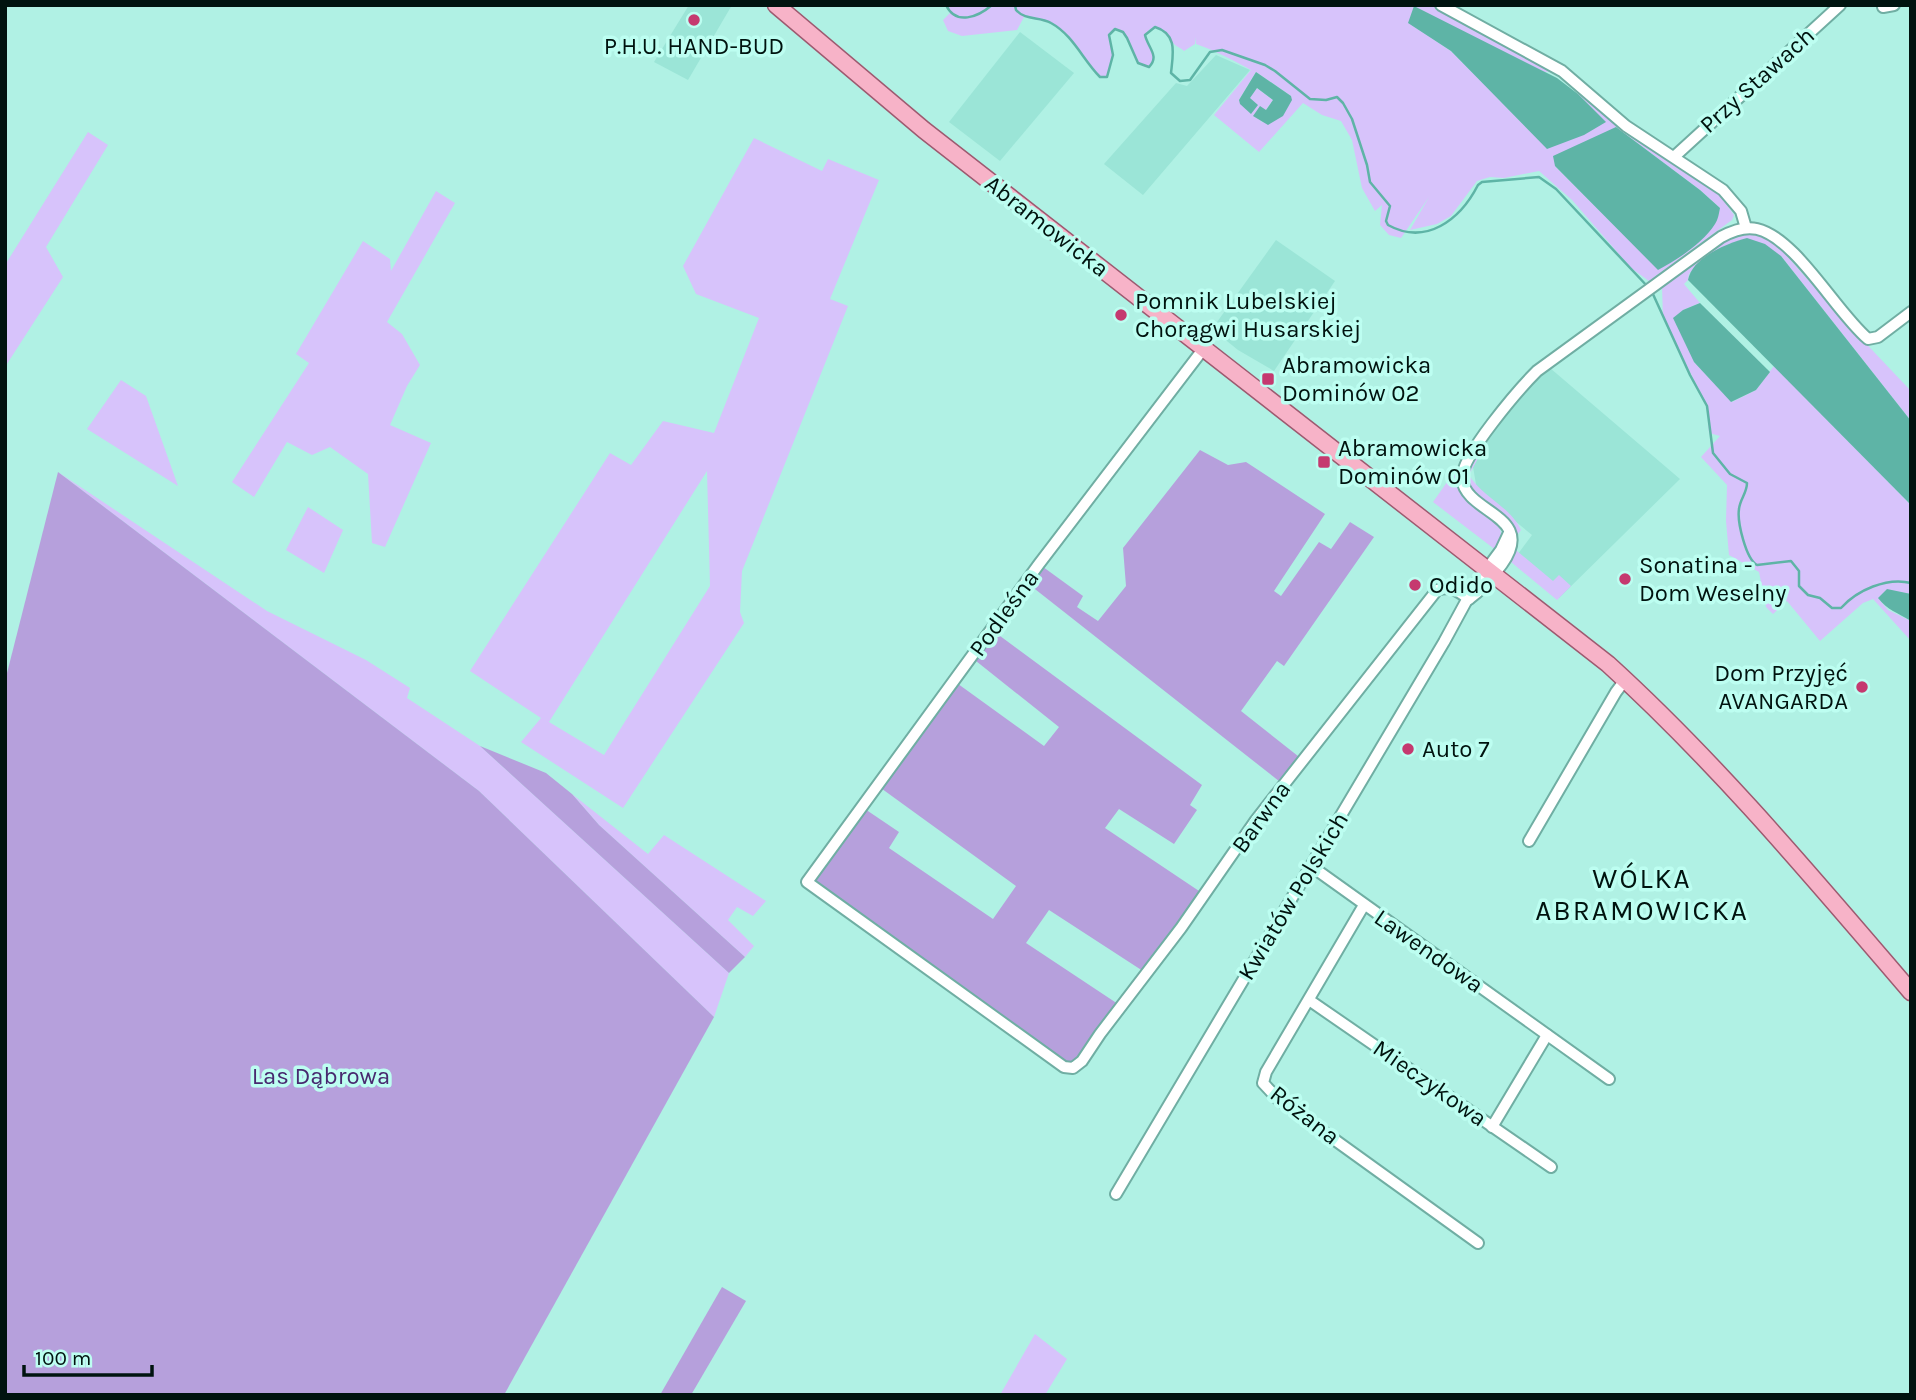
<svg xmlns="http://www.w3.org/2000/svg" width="1916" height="1400" font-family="Karla,sans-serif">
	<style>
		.built { fill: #9be5d7 }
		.green { fill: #d7c3fb; fill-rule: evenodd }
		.forest { fill: #b6a0dc }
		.water { fill: #5eb4a6 }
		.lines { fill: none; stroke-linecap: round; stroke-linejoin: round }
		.stream { stroke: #5eb4a6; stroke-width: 2.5 }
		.minor-casing { stroke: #70aea3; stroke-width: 14 }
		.primary-casing { stroke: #9d5a70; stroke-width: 19 }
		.minor { stroke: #fff; stroke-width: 10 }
		.primary { stroke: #f7b3c8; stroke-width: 16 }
		.poi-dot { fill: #c5396f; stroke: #bdfef1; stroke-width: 2.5 }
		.labels { text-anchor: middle; stroke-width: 7; stroke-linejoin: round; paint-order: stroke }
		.poi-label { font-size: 24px; fill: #00130f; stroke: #bdfef1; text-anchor: start }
		.street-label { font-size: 24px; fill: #00130f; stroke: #bdfef1 }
		.park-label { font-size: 24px; fill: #48296f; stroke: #bdfef1 }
		.quarter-label { font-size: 28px; letter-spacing: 2px; fill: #00130f; stroke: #bdfef1 }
	</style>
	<rect width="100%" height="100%" fill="#b0f1e4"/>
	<g class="built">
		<path d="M689,5H732L688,80L654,62Z"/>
		<path d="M1020,32L1074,73L1000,161L949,122Z"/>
		<path d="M1216,55L1250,70L1143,195L1104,164L1176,83L1187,86Z"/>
		<path d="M1276,240L1335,281L1274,371L1238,350L1212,329Z"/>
		<path d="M1550,368L1680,479L1559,598L1515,558L1532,535L1477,490L1473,467L1489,438L1520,396L1535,379Z"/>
	</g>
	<g class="green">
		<path d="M946,5H1432L1554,71L1544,72L1414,7L1409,23L1451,51L1547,148L1605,122L1578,94L1583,92L1719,194L1734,215L1732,220L1649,281L1631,268L1572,200L1539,171L1504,178L1490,177L1477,181L1451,216L1437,224L1410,230L1429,197L1401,238L1389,235L1380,225L1382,205L1375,211L1362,188L1352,140L1341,121L1322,115L1303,103L1259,152L1214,115L1251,70C1233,60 1216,51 1196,44V37L1195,44L1184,51C1181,48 1177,47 1174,44C1165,36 1164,26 1150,29L1145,35L1154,59L1152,64L1144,67C1130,57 1132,35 1115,29L1109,36L1113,55L1107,77H1100L1097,74L1067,36L1052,23L1024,17L1017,30L962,36L948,31L943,20L950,13ZM1256,72L1291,96L1261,123L1265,111L1273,100L1257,88L1249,98L1239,100ZM1616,127L1700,190L1720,208L1658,269L1555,166Z"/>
		<path d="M88,132L108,145L46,247L63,277L5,367V265Z"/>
		<path d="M754,138L822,171L828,159L879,180L830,299L848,306L742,571L740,612L744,623L623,808L521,742L541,718L470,671L610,453L631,465L663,421L714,433L759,318L696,294L683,266ZM707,471L710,586L604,755L549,722Z"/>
		<path d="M436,191L455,203L387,322L402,334L420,365L407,386L390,425L431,443L385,547L372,543L368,474L330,447L312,455L287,442L254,497L232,482L309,363L296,354L363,241L390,259L391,271Z"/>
		<path d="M1748,234L1769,239L1779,247L1838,314L1911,391V421L1781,256L1707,255L1689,274L1688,280L1684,284L1700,303L1683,310L1694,362L1732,402L1756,390L1774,366L1911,505V594L1887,590L1878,598L1888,610L1911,621V641L1873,599L1863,603L1820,641L1787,601L1773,614L1766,607L1759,572L1729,555L1726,521L1727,485L1701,457L1720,436L1709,433L1707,406L1663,318L1662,286L1721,243Z"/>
		<path d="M121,380L146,396L178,486L87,429Z"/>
		<path d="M1489,438L1469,475C1483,498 1510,506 1521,530L1518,534L1517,551L1553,581L1559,575L1571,586L1557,600L1511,562C1511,545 1523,540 1508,519L1471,489L1468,472Z"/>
		<path d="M1457,468C1454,514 1518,510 1497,551L1433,502Z"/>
		<path d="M58,472L267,611L366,660L410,688L407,698L480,746L729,973L714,1017L479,791Z"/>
		<path d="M308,507L343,530L324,573L286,550Z"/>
		<path d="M572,794L648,854L664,835L766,901L753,916L737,907L728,920L754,946L745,957L599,825Z"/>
		<path d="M1035,1334L1067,1359L1045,1395H1000Z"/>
	</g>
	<g class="forest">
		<path d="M1200,450L1228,465L1246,462L1325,514L1274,591L1281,596L1319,542L1331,549L1350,522L1374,537L1284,666L1277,661L1241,711L1303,760L1284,785L1026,582L1039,564L1083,596L1077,607L1098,621L1126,586L1123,548Z"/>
		<path d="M58,472L479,791L714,1017L504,1395H5V681Z"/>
		<path d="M992,630L1202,785L1190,805L1197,810L1174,844L1119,809L1105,828L1205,895L1146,973L1049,910L1026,943L1121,1006L1073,1068L807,882L862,807L899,832L889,848L993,919L1016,886L878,786L954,681L1044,746L1059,727L971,657Z"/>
		<path d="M480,746L546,773L572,794L599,825L745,957L729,973Z"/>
		<path d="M722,1287L746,1301L691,1395H660Z"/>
	</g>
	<g class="water">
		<path d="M1414,6L1557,78L1578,94L1606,122L1584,135L1547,149L1451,51L1408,23Z"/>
		<path d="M1256,72L1291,96L1292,100L1283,116L1268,125L1253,116L1260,106L1266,110L1273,100L1257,88L1250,98L1258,105L1251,114L1240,104L1239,100Z"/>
		<path d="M1616,127L1700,190L1720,208C1719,213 1718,220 1715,224C1703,243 1677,260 1658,270L1555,166L1553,156Z"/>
		<path d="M1747,238L1765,244L1781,256L1911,421V505L1688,280C1692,257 1728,243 1747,238Z"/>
		<path d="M1700,303L1770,372L1756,390L1731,402L1694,362L1673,318L1683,310Z"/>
		<path d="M1887,589L1911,594V621C1898,613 1887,610 1878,598Z"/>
	</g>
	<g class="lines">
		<g class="stream">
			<path d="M946,5C956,26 978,17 992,5"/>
			<path d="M1015,5L1016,10C1026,21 1039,16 1051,23C1073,35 1083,60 1100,77H1107L1113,55L1109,35L1115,29L1123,32L1127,38L1138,63L1149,67C1160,56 1148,48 1145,35L1155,27C1178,34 1173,54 1171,73L1180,81L1190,80L1210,52L1222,50L1265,65L1275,71L1310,99L1326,100L1337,97L1343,103L1352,119L1367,165L1370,182L1390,206L1386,221L1388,225C1426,246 1460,220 1478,185L1482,182L1539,177L1556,189L1648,287"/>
			<path d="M1652,292L1690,375L1707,406L1713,453L1730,474L1747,483C1747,493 1740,499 1739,509C1737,522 1746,559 1757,565L1791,561L1799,571V586L1808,595L1820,598L1832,608H1841C1857,590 1887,577 1911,583"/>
		</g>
		<g class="minor-casing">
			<g id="minor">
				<path d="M1441,5L1562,71L1626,126L1723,190L1741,211L1746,228"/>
				<path d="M1883,7L1894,5"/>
				<path d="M1675,156L1840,5"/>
				<path d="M1204,348L1039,564L807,882L1064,1067L1073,1068L1082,1061L1100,1034L1181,928L1256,820L1437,590C1451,585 1458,591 1469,599"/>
				<path d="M1469,599C1483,589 1492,578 1502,564C1537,515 1466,514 1462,479C1460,457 1520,388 1537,371L1721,237C1732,231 1744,226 1757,229C1796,238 1836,312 1868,339L1878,337L1911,312"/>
				<path d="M1529,841L1616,692L1625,680"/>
				<path d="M1311,866L1609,1079"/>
				<path d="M1364,905L1266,1072L1263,1083L1278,1099L1478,1243"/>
				<path d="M1309,1000L1551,1167"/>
				<path d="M1492,1127L1547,1035"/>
				<path d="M1116,1194L1444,642L1475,585L1501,550L1509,533"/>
			</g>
		</g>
		<g class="primary-casing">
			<path id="primary" d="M776,5L924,130L1608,664C1718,764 1814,879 1911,992"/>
		</g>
		<use href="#minor" class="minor"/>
		<use href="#primary" class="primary"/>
	</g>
	<g class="poi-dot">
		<circle cx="694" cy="20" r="7"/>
		<circle cx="1121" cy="315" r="7"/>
		<rect x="1261" y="372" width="14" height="14" rx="3.5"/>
		<rect x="1317" y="455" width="14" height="14" rx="3.5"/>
		<circle cx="1625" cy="579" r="7"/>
		<circle cx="1415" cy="585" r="7"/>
		<circle cx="1862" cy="687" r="7"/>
		<circle cx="1408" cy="749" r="7"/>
	</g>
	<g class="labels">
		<g class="poi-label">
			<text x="694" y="54" text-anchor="middle">P.H.U. HAND-BUD</text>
			<text x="1135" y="309">Pomnik Lubelskiej<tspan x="1135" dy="28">Chorągwi Husarskiej</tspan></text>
			<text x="1282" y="373">Abramowicka<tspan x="1282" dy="28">Dominów 02</tspan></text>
			<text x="1338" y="456">Abramowicka<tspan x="1338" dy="28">Dominów 01</tspan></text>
			<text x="1639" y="573">Sonatina -<tspan x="1639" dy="28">Dom Weselny</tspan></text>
			<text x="1429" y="593">Odido</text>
			<text x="1848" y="681" text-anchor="end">Dom Przyjęć<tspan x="1848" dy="28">AVANGARDA</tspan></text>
			<text x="1422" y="757">Auto 7</text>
		</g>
		<g class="street-label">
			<text transform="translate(1757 80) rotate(-42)" y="8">Przy Stawach</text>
			<text transform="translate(1047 226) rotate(38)" y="8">Abramowicka</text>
			<text transform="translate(1004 613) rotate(-54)" y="8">Podleśna</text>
			<text transform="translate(1261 817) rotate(-54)" y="8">Barwna</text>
			<text transform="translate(1293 896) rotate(-59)" y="8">Kwiatów Polskich</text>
			<text transform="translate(1429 951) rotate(35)" y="8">Lawendowa</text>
			<text transform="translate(1430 1083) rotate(35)" y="8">Mieczykowa</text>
			<text transform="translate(1305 1115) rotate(38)" y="8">Różana</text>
		</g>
		<g class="park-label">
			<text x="321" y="1084">Las Dąbrowa</text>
		</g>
		<g class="quarter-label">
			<text x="1642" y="888">WÓLKA<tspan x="1642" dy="32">ABRAMOWICKA</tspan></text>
		</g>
	</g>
	<rect width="1916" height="1400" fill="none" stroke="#00130f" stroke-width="14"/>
	<path d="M24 1365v10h128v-10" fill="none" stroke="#00130f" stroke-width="3.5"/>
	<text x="35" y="1365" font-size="21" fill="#00130f" stroke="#bdfef1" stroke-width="5" paint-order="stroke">100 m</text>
</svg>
